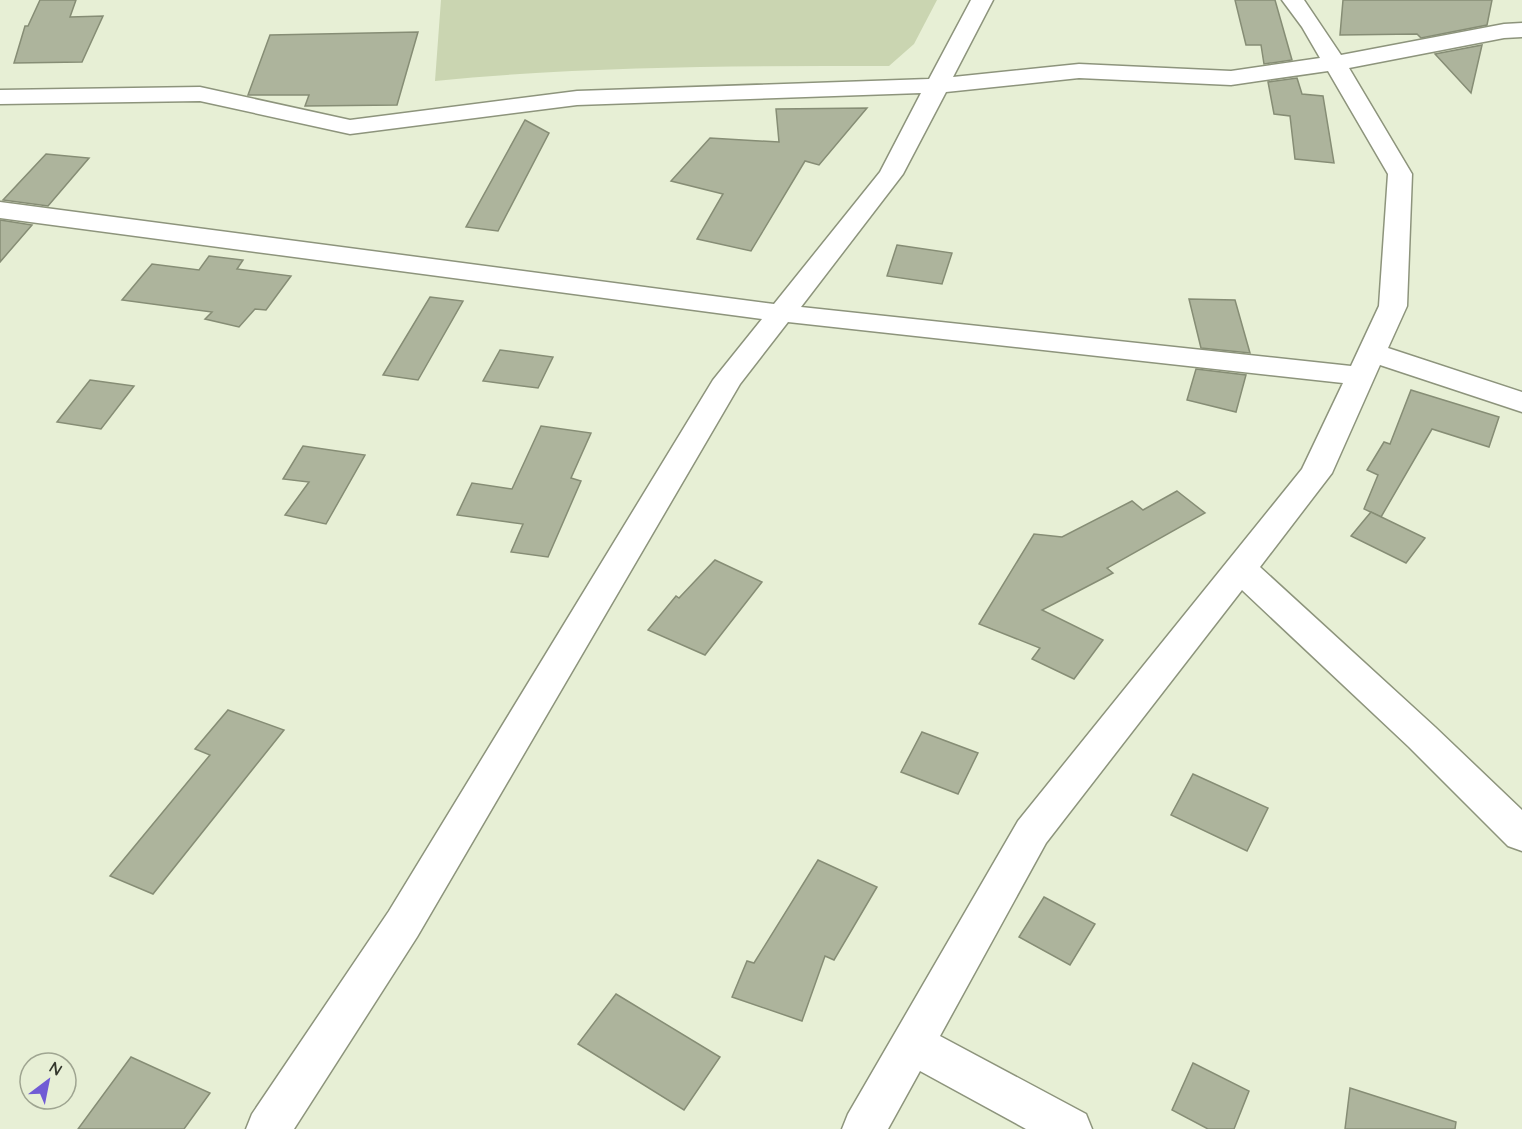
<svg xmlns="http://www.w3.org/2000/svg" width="1522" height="1129" font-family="Quicksand,sans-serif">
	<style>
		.green { fill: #cad5b1 }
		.building { fill: #adb49c; stroke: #868d75; stroke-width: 1.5 }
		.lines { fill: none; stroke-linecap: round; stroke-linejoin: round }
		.minor-casing { stroke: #8d947c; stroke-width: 3 }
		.minor { fill: #fff; fill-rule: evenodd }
	</style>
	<rect width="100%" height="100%" fill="#e7efd5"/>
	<path class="green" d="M441,0H937L914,44L889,66C738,66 586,66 435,81Z"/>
	<g class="building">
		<path d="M40,0H76L70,17L103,16L82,62L14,63L25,26H28Z"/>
		<path d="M1235,0H1275L1292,60L1264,64L1261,45H1246Z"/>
		<path d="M1343,0H1492L1487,25L1421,38L1417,34L1340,35Z"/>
		<path d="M418,32L397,105L305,106L309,95H248L270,35Z"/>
		<path d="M1482,45L1471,93L1435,54Z"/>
		<path d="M1297,78L1302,94L1323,96L1334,163L1295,159L1290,116L1274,114L1268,82Z"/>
		<path d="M867,108L819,165L805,161L751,251L697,239L723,194L671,181L710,138L779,142L776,109Z"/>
		<path d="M525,120L549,133L498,231L466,227Z"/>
		<path d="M46,154L89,158L48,206L3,200Z"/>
		<path d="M0,220L32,225L0,262Z"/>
		<path d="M897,245L952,253L942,284L887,276Z"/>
		<path d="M209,256L243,260L237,269L291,276L266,310L255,309L239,327L205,319L212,312L122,300L152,264L199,270Z"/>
		<path d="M430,297L463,301L418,380L383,375Z"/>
		<path d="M1189,299L1235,300L1250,353L1201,348Z"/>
		<path d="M500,350L553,357L538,388L483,381Z"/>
		<path d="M1196,369L1246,375L1236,412L1187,400Z"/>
		<path d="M90,380L134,386L101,429L57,422Z"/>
		<path d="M1411,390L1499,417L1489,447L1432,429L1381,517L1364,509L1378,475L1367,470L1384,442L1390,444Z"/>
		<path d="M541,426L591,433L571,478L581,481L548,557L511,552L523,524L457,515L472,483L512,489Z"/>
		<path d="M303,446L365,455L326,524L285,515L309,482L283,479Z"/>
		<path d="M1177,491L1205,513L1107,568L1113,573L1042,610L1103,640L1074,679L1032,659L1040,648L979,624L1034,534L1062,537L1132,501L1143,510Z"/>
		<path d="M1371,512L1425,538L1406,563L1351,536Z"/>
		<path d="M715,560L762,582L705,655L648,630L676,596L679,598Z"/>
		<path d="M228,710L284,730L153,894L110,876L210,755L195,749Z"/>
		<path d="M922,732L978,753L958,794L901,772Z"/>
		<path d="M1193,774L1268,808L1247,851L1171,815Z"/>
		<path d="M818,860L877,887L834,960L825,956L802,1021L732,997L747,961L754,963Z"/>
		<path d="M1044,897L1095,924L1070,965L1019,937Z"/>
		<path d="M616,994L720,1057L684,1110L578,1044Z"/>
		<path d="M131,1057L210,1093L184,1129H78Z"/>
		<path d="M1193,1063L1249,1091L1234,1129H1208L1172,1110Z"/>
		<path d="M1350,1088L1456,1122L1455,1129H1345Z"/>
	</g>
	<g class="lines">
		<g class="minor-casing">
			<path id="minor" d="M971,0H993L953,77L1079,64L1231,71L1320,58L1302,27L1282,0H1304L1341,55L1504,24L1522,23V37L1504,38L1349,68L1412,174L1407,306L1388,348L1522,392V412L1380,365L1332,473L1260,567L1435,727L1522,810V851L1508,846L1409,747L1242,590L1046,843L940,1036L1086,1114L1092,1129H1026L920,1071L888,1129H842L848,1114L1018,821L1302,469L1343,383L788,322L740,384L417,937L294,1129H246L252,1114L389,911L713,380L762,319L0,218V202L774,304L880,172L921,93L577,105L350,134L200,101L0,104V90L200,87L350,120L577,91L929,79ZM1328,71L1388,174L1379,306L1351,366L801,307L903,174L946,92L1079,78L1231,85Z"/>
		</g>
		<use href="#minor" class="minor"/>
	</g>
	<g transform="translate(48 1081) rotate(32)"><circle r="28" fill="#e7efd5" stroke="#9fa591" stroke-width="1.5"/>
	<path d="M0-4.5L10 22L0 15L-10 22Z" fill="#705bd5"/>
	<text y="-9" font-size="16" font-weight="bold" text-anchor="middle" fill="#33362c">N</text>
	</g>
</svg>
